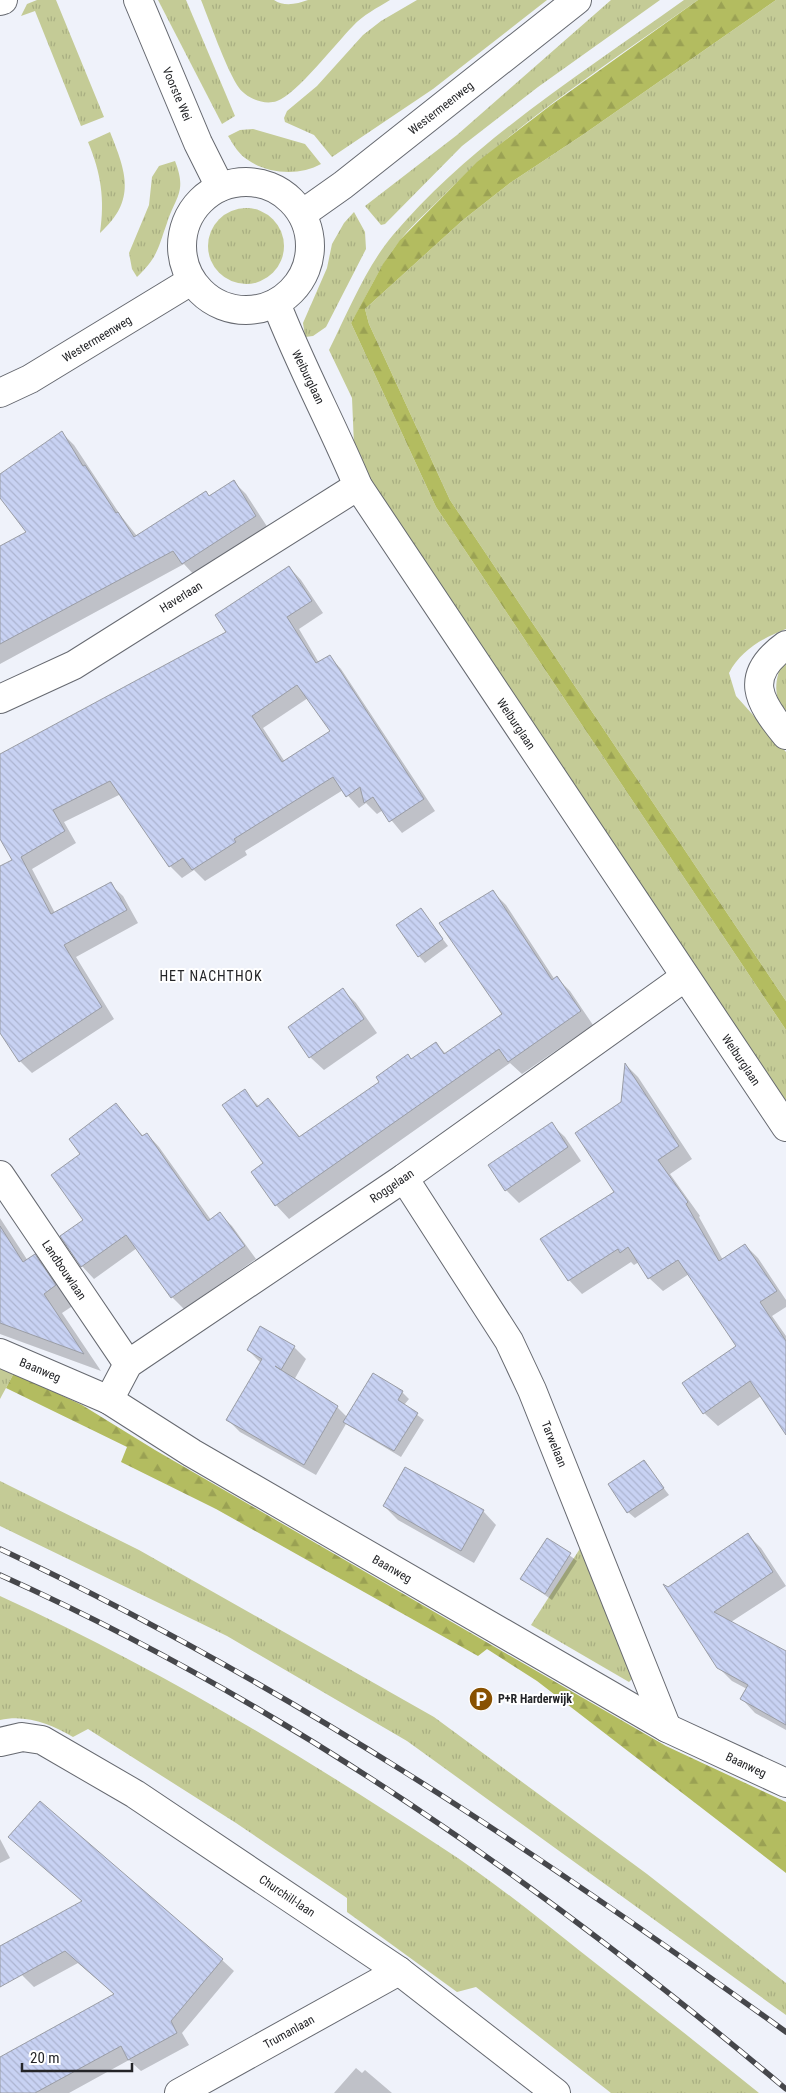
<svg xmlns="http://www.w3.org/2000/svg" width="786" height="2093" font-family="'Roboto Condensed',sans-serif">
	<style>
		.grass { fill: url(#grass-tufts) }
		.forest { fill: url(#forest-firs) }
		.shadow { fill: #0003; fill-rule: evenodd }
		.building { fill: url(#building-back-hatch); stroke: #9a9da5; fill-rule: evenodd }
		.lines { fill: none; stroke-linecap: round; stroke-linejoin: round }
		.minor-casing { stroke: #666970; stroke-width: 30 }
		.minor { stroke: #fff; stroke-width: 28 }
		.rail-casing { stroke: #46474b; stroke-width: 5.5 }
		.rail { stroke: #fff; stroke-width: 4; stroke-dasharray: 11; stroke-linecap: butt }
		.labels { text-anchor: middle; stroke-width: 4; stroke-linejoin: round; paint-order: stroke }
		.street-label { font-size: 12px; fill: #242528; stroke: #fff }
		.poi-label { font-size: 12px; font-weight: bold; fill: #242528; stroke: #fff; text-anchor: start }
		.neighbourhood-label { font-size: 14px; letter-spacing: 1px; fill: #242528; stroke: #fff }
	</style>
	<defs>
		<pattern id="grass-tufts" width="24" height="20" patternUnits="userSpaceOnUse" patternTransform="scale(1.25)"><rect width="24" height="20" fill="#c4cb96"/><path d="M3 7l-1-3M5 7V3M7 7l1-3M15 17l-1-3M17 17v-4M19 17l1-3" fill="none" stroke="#a8ae81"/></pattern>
		<pattern id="forest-firs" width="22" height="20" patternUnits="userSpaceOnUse" patternTransform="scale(1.25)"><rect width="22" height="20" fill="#b3bc60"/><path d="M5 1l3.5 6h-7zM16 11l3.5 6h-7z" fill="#9aa153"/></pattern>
		<pattern id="building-back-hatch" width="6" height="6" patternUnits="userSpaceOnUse" patternTransform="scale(1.25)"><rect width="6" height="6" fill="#c8d2f3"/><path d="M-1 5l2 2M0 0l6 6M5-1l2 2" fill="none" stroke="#acb4d0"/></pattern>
	</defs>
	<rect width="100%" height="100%" fill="#eff2fa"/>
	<g class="grass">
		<path d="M37,0H56L104,117L81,126L35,11L21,16L27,4Z"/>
		<path d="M158,0H186L235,116L222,124Z"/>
		<path d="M201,0H274C284,7 297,4 308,0H390C377,8 363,15 353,26C336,43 297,94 277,101C263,106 244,97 237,85C224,63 211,25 201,0Z"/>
		<path d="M417,0H547L433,89L332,157L314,135L285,122L284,118L287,111L317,86L363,35L381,21Z"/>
		<path d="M611,0H660L538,87L462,146L385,224L381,225L365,206L457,135Z"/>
		<path d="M684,0H698C608,64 512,125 435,204C423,216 409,228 399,242C379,267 367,296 351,323L436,507L786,1030V1108L367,476L354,445L352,398L329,350C348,312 366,267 393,235C474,140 584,72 684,0Z"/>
		<path d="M776,0H786V629C763,638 741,650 729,673L736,696L786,752V1001L450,500L369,324L365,309L463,220L510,183L584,134Z"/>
		<path d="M253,129L305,144L321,164C300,176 268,174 248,160C239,155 233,144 228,136L240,130Z"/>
		<path d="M110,132C126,172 137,200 100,233C105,199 101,173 88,142Z"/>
		<path d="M175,161C187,192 176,196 167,223C158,248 158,257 137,277L132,269L129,253L149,205L152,177L159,166Z"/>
		<circle cx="246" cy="246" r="38"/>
		<path d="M354,212L365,232L366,249L326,327L313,336L305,337L303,323L327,268L332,244L344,223Z"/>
		<path d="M786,659V718C774,699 772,678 786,659Z"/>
		<path d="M0,1367L14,1373L0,1399Z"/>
		<path d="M0,1481L139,1550L434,1717L647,1874L786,1983V2015L407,1741L227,1636L0,1526Z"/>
		<path d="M581,1547L634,1677L629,1682L531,1625Z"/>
		<path d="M0,1596C154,1666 300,1754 441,1847C489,1878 535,1915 580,1951C640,1998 700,2045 759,2093H611L476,1987L457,1992L347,1912V1898L236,1823L88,1729L73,1737C51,1724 26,1714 0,1720Z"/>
	</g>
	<g class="forest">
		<path d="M698,0H776L584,134L510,183L463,220L365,309L369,324L450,500L786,1001V1030L436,507L351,323L383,264L400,240L477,162L551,105Z"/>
		<path d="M14,1373L82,1405L155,1450L666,1746L786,1802V1873L537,1681L487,1649L478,1656L216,1509L121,1462L127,1447L6,1388Z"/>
	</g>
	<g class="shadow">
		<path d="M62,433L74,445L121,516L137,536L234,482L246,494L268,528L195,576L184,564L0,664V548L27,533L0,495V475Z"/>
		<path d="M289,567L301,580L323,613L299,629L319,663L329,656L341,669L435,811L402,833L383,810L377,814L366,803L359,808L343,790L245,851L247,855L205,881L194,870L182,878L170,866L121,794L64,822L76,843L32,869L55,913L110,884L123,896L138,923L76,957L114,1019L32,1073L20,1061L0,1030V867L13,860L0,837V755L228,632ZM308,698L331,731L285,762L263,728Z"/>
		<path d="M493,892L506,905L555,980L557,978L570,991L593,1025L522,1074L510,1063L289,1219L276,1205L244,1091L259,1106L268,1100L301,1138L381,1082L408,1055L412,1060L436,1043L446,1054L503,1015Z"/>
		<path d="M421,910L448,946L425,963L419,956Z"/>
		<path d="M343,990L356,1003L377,1033L324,1070L310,1057Z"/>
		<path d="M626,1065L638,1077L692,1159L670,1174L700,1216L699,1217L723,1260L745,1245L758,1258L786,1300V1307L772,1316L786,1336V1433L761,1396L718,1426L704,1413L737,1346L689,1274L663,1291L649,1278L639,1262L634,1265L631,1262L582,1294L569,1280L616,1192Z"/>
		<path d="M116,1104L144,1137L147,1134L159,1147L211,1220L220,1214L232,1226L256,1259L184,1309L172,1297L137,1248L94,1279L82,1266L62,1236L85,1220L82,1155Z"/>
		<path d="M551,1124L565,1137L581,1161L519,1203L506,1190Z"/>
		<path d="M0,1218L28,1261L35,1256L54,1275L74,1305L62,1313L101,1371L0,1334Z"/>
		<path d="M294,1347L306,1359L294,1380L337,1407L347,1417L402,1392L409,1399L404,1405L424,1420L401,1457L346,1424L316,1475L240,1432L228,1420L261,1363L248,1350Z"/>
		<path d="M643,1461L669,1495L635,1518L628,1512Z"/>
		<path d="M384,1506L483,1511L496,1525L474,1563L398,1520Z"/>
		<path d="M748,1535L761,1548L786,1586L731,1622L785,1652L786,1650V1730L755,1713L742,1699L747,1689L732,1681L718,1667L668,1588Z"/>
		<path d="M548,1539L577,1561L552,1600L522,1579Z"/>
		<path d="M10,1837L222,1960L234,1971L182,2033L189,2045L141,2071L129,2060L69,2093H0V2058L115,1995L78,1963L34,1987L22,1975L83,1902Z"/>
		<path d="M0,1839L10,1858L0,1863Z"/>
		<path d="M356,2068L362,2073L365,2070L392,2093H334Z"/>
	</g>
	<g class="building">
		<path d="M62,431L83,466L85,465L116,513L118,512L134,537L206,491L209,496L234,480L256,516L182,564L173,551L0,644V546L26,532L0,498V474Z"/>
		<path d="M289,566L312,601L287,617L316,663L330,655L424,799L389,822L373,797L364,803L360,787L346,797L333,777L234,839L236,842L192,870L183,858L169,867L110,781L53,810L65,831L21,857L51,914L111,882L127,910L64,945L102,1007L19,1062L0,1033V866L12,860L0,839V754L226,632L215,615ZM297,685L330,731L282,762L252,716Z"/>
		<path d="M493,890L552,980L557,976L581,1011L508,1062L499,1049L275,1206L251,1172L263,1163L222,1105L245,1089L257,1107L268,1098L299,1137L379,1082L376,1077L408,1054L411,1059L436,1042L444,1054L502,1014L439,923Z"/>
		<path d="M421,908L443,939L418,957L396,925Z"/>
		<path d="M343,988L364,1019L309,1058L288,1027Z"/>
		<path d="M625,1063L679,1146L658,1160L688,1202L686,1204L719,1261L745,1244L777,1291L760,1302L786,1341V1435L750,1381L703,1414L682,1383L736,1346L678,1260L648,1279L628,1247L620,1253L618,1249L568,1281L540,1239L614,1192L575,1133L621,1102Z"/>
		<path d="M116,1103L142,1136L147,1133L208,1221L220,1212L245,1246L171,1298L126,1235L81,1267L60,1236L83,1220L51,1175L80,1154L69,1139Z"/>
		<path d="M552,1122L568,1147L505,1191L488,1165Z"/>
		<path d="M0,1226L23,1262L35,1254L56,1285L44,1294L84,1354L0,1323Z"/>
		<path d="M260,1326L295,1346L281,1370L275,1366L338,1406L304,1465L226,1420L262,1359L247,1350Z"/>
		<path d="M373,1373L403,1391L398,1400L418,1413L394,1451L343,1422Z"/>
		<path d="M644,1460L664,1488L627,1513L608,1484Z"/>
		<path d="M405,1467L484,1510L461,1551L383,1506Z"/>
		<path d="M748,1533L773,1572L714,1612L786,1651V1725L740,1699L748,1685L717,1668L663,1584L668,1587Z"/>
		<path d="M547,1538L571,1553L545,1594L520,1579Z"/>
		<path d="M40,1801L223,1959L171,2021L177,2033L128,2060L121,2046L35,2093H0V2057L114,1994L65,1951L0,1987V1946L82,1901L8,1837Z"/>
	</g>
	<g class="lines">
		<g class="minor-casing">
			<g id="minor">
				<path d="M138,0L198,143L220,187"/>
				<path d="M0,1L3,0"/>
				<circle cx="246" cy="246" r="64"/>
				<path d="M302,214L343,185L577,0"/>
				<path d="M276,303C300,365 332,424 358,486L786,1127"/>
				<path d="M0,393L30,379L191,281"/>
				<path d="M786,645C743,676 758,701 786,735"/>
				<path d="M0,699L74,665L358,486"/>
				<path d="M0,1175L128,1364"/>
				<path d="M404,1178L509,1341L532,1390L667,1728"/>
				<path d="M0,1353L109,1400L192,1453L667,1728L786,1783"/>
				<path d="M109,1400L128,1364L404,1178L685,977"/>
				<path d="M0,1742L22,1737L42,1740L135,1794L399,1971L556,2093"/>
				<path d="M179,2093L399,1971"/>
			</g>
		</g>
		<use href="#minor" class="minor"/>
		<g class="rail-casing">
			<g id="rail">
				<path d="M0,1549C280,1680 536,1851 786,2032"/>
				<path d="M0,1575C287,1704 546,1887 786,2089"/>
			</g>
		</g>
		<use href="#rail" class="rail"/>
	</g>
	<defs>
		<g id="parking-disc" transform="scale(1.25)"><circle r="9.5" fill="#885101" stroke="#fff"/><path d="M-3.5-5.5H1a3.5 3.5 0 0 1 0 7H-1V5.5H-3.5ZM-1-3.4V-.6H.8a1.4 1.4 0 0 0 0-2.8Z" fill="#fff"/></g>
	</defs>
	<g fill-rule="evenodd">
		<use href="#parking-disc" x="481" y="1699"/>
	</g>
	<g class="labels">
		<g class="street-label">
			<text transform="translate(177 94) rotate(67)" y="4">Voorste Wei</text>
			<text transform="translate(441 108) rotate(-38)" y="4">Westermeenweg</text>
			<text transform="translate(97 339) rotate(-31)" y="4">Westermeenweg</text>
			<text transform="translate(308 377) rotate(64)" y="4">Weiburglaan</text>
			<text transform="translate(181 597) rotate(-32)" y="4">Haverlaan</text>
			<text transform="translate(516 724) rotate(56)" y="4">Weiburglaan</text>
			<text transform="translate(741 1060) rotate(56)" y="4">Weiburglaan</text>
			<text transform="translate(392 1186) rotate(-34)" y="4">Roggelaan</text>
			<text transform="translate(64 1270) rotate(56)" y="4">Landbouwlaan</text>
			<text transform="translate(40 1370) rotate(23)" y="4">Baanweg</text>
			<text transform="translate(554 1444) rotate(68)" y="4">Tarwelaan</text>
			<text transform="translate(392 1569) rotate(30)" y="4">Baanweg</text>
			<text transform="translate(746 1765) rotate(25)" y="4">Baanweg</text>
			<text transform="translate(287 1896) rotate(34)" y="4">Churchill-laan</text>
			<text transform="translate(289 2032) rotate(-29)" y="4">Trumanlaan</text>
		</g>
		<g class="poi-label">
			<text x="498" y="1703">P+R Harderwijk</text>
		</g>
		<g class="neighbourhood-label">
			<text x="211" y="981">HET NACHTHOK</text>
		</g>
	</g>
	<path d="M22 2063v8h110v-8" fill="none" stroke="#242528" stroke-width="2.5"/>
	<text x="30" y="2063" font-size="15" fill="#242528" stroke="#ffffff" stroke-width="4" paint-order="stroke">20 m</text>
</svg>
